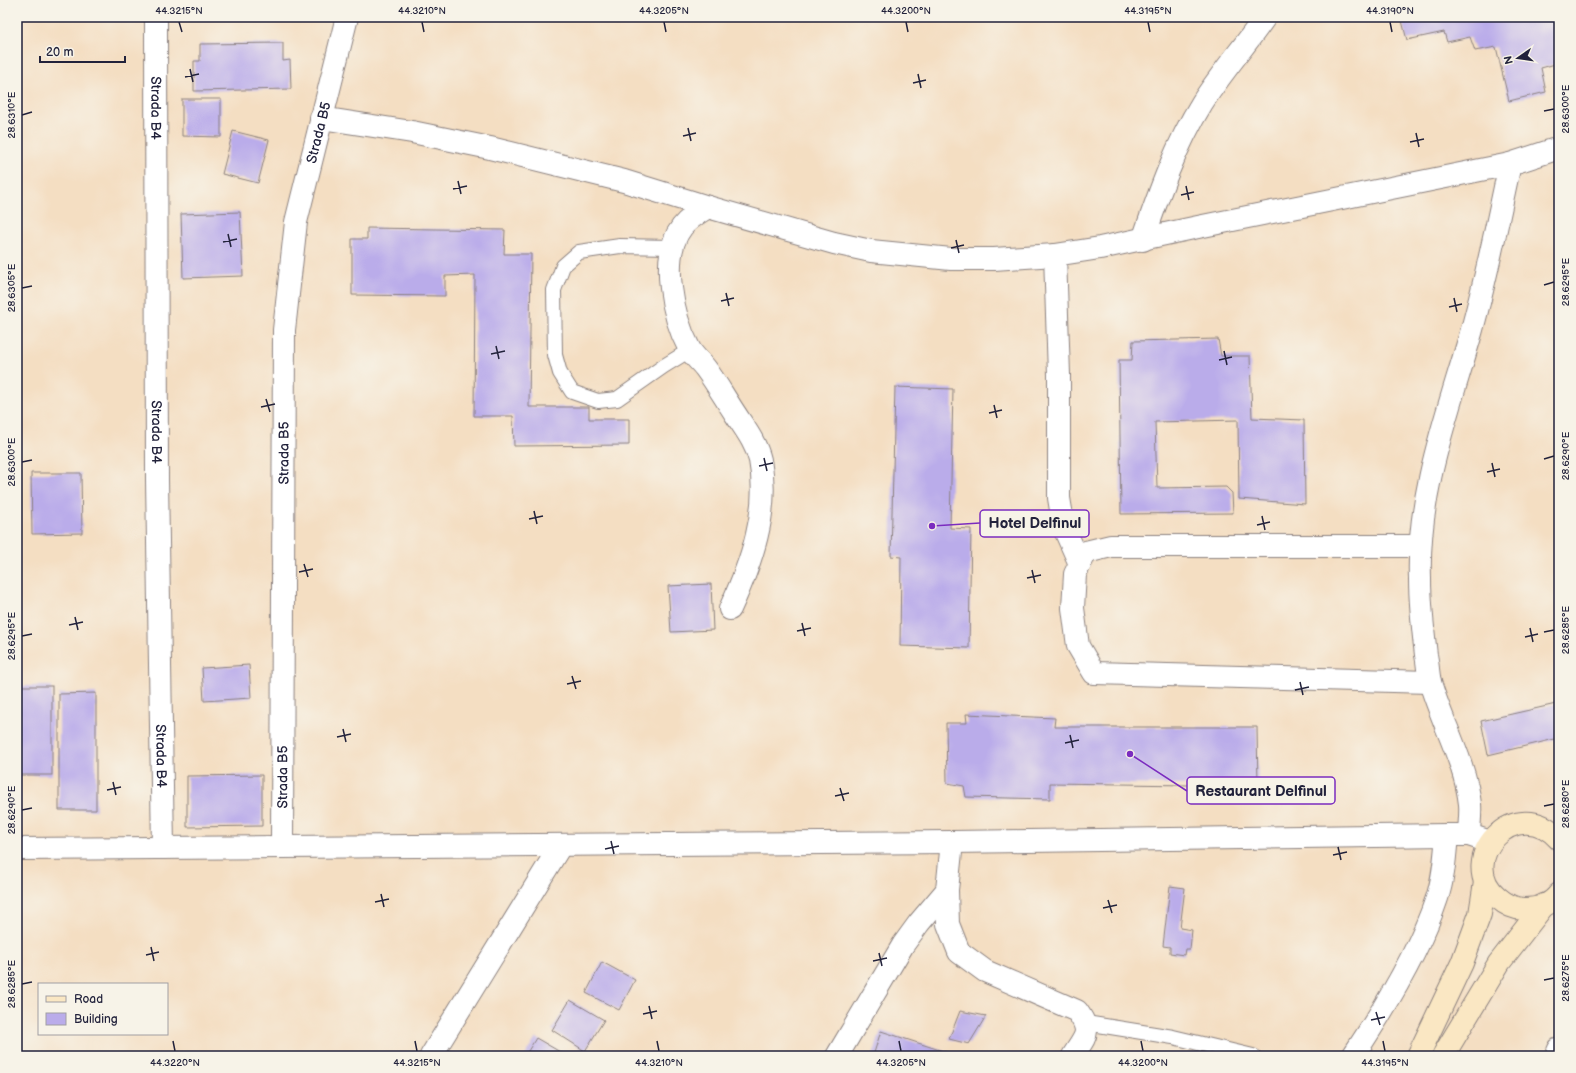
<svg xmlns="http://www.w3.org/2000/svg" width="1576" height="1073" font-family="'Balsamiq Sans',sans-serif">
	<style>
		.building { fill: #baacea }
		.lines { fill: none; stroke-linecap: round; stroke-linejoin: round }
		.service-casing { stroke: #8b807e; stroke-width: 16 }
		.minor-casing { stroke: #8b807e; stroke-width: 24 }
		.secondary-casing { stroke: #8b807e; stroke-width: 24 }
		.service { stroke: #fff; stroke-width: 14 }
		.minor { stroke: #fff; stroke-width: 22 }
		.secondary { stroke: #fae7c3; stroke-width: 22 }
		.ticks { fill: none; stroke: #22223b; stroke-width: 1.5 }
		.labels { text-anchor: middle; stroke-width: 3; stroke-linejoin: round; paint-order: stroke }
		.street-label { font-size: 14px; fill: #22223b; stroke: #f7f3e8 }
		.leader { fill: none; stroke: #7b2cbf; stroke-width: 1.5 }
		.callout-dot { fill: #7b2cbf; stroke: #f7f3e8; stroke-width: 1.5 }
		.callout { fill: #f7f3e8; stroke: #7b2cbf; stroke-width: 1.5 }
		.callout-label { font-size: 15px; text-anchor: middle; font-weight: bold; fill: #22223b }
		.neatline { fill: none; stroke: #22223b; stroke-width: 1.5 }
		.ticks-label { font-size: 10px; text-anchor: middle; fill: #22223b }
	</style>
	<rect width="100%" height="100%" fill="#f7f3e8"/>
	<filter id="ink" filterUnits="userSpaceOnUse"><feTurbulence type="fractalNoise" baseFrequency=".025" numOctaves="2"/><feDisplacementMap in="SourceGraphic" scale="8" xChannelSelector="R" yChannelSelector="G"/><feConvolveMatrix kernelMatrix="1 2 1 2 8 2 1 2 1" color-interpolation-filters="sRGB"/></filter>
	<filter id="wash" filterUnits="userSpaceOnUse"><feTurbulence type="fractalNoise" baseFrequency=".012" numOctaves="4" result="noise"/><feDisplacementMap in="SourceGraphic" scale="16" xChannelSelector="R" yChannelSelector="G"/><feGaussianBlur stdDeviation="0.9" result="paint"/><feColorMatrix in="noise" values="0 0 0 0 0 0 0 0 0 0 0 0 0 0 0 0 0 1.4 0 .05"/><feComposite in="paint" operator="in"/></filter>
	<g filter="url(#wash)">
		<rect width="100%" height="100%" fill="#f4dec2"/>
		<g id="blocks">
			<g class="building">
				<path d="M1401,17H1468L1469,21L1487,17H1559V63L1541,68L1546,92L1509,101L1496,47L1475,51L1470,37L1447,42L1444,32L1407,40Z"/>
				<path d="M283,43V61L290,60L291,89L194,91V61H200V44Z"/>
				<path d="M182,99H221V137L182,136Z"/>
				<path d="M233,131L269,140L258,183L222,174Z"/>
				<path d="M240,212L243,276L183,278L181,214Z"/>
				<path d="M367,228L505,230L504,254H531L529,407H589V419H629V445L514,446L513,416H474L475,275L445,276V296L352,295V239H367Z"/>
				<path d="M1218,339L1221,356H1250L1252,418L1304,420L1305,504L1239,499L1238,420L1155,422L1157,488L1226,487L1232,493L1233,513L1121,514L1119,360H1132L1133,341Z"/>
				<path d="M895,387L953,389L950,528L971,529L969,648L900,646L901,557L891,556Z"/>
				<path d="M31,473H81L82,533L32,534Z"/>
				<path d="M711,584L713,630L671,632L668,586Z"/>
				<path d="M249,665L251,698L204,701L202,668Z"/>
				<rect x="17" y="686" width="35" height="89"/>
				<path d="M96,693V810H59V694Z"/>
				<path d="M1556,704L1559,716V738L1488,755L1481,721Z"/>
				<path d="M966,714L1055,718L1054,727H1257L1258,786L1050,783V799L966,797L964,786L947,783L946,723H967Z"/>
				<path d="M262,775V826L187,827V776Z"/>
				<path d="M1170,886L1185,888L1180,928L1192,930L1190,949H1185L1184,955L1170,953V947L1163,946Z"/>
				<path d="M602,962L635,980L619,1010L586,993Z"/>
				<path d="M570,1000L604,1020L585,1051L552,1030Z"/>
				<path d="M960,1011L986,1016L969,1044L949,1039Z"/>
				<path d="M881,1031L949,1053L947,1056H873Z"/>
				<path d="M536,1038L567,1056H525Z"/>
			</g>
		</g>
	</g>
	<g filter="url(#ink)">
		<use href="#blocks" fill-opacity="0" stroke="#8b807e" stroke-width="1"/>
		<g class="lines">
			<g class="service-casing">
				<g id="service">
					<path d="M672,247L620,246L579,252L563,266L554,290L555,355L560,373L572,392L598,401L617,399L664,366L690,350"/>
					<path d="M1086,1023L1173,1037L1253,1056"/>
				</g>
			</g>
			<g class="minor-casing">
				<g id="minor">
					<path id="s1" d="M156,17L157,480L163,848"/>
					<path d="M321,118L412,132L490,148L624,181L708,207L834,243L871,251L951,259H994L1055,255L1100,248L1198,227L1510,164L1559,148"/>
					<path d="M708,207C698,213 689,218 682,227C659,256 673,318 689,348C693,356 701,362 706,369C717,384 726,400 736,415C745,429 756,443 760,460C770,511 751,563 730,609"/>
					<path d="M1143,240C1159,193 1176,145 1202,103C1221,73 1245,46 1265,17"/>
					<path d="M1055,255L1059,375V498L1064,528L1080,564"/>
					<path d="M1420,546H1111L1086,552L1075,574L1073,608L1078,646L1094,673L1430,682"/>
					<path d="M1469,835C1469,825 1471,814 1470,804C1465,761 1442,723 1430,682C1428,674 1428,664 1426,655C1423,630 1420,605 1420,579C1417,496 1446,418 1469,340C1486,282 1497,223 1510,164"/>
					<path d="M952,842L947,890L948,924L959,952L985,971L1077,1011C1093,1033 1085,1036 1073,1056"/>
					<path id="s2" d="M282,847L284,330L296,222L347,17"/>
					<path d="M17,849L952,842L1447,835H1469L1490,842"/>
					<path d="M431,1056L561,845"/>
					<path d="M837,1056L903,945L919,923L947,890"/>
					<path d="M1353,1056C1385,1008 1419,952 1437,898C1444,877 1445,856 1447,835"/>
					<path d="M1556,1056L1559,1049"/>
				</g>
			</g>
			<g class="secondary-casing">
				<g id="secondary">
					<path d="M1559,839C1516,791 1454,861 1497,897C1505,904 1513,909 1524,909C1537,909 1551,905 1559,894"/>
					<path d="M1418,1056L1462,963L1480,914L1485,882"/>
					<path d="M1443,1056L1499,963L1544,905"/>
				</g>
			</g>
			<use href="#service" class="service"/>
			<use href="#minor" class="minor"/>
			<use href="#secondary" class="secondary"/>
		</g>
	</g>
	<path class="ticks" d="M179,22L182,32M422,22L424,32M664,22L666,32M906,22L908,32M1148,22L1150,32M1390,22L1392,32M190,69L193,82M918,74L921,88M185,77L199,74M913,83L926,80M1544,111L1554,109M22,115L32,112M688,128L691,141M1416,133L1419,147M683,136L696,133M1410,142L1424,139M458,181L461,194M1186,186L1189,200M453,189L467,186M1181,195L1194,192M228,234L231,247M956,240L959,253M223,242L237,239M951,248L964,245M1544,285L1554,282M22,288L32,286M726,293L729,306M1454,298L1457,312M721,301L734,298M1449,307L1462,304M496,346L499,359M1224,351L1227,365M491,354L505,351M1219,360L1232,357M266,399L270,412M994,405L997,418M261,407L275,404M989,413L1002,410M764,458L767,471M1544,459L1554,456M22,462L32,460M1492,463L1495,477M759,466L773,463M1487,472L1500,469M534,511L537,524M1262,516L1265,530M529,519L543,516M1257,525L1270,522M304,564L308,577M1032,570L1035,583M299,572L313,569M1027,578L1041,575M75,617L78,630M802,623L805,636M69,625L83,622M1530,628L1533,642M797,631L811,628M1544,632L1554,630M22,636L32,634M1525,637L1538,634M572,676L576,689M1300,682L1303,695M567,684L581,681M1295,690L1309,687M343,729L346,742M1070,735L1073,748M337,737L351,734M1065,743L1079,740M113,782L116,795M840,788L844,801M107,790L121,787M835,796L849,793M1544,806L1554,804M22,810L32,808M611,841L614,854M1338,847L1341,860M605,849L619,846M1333,855L1347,852M381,894L384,907M1108,900L1112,913M375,902L389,899M1103,908L1117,905M151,947L154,961M879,953L882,966M146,955L159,952M873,961L887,958M1544,980L1554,978M22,984L32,982M649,1006L652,1019M1376,1012L1380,1025M643,1014L657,1011M1371,1020L1385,1017M173,1041L175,1051M415,1041L417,1051M657,1041L659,1051M899,1041L901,1051M1141,1041L1143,1051M1383,1041L1385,1051"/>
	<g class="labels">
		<g class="street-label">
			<text dy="5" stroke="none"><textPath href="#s1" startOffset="91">Strada B4</textPath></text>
			<text dy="5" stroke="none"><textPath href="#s2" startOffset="718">Strada B5</textPath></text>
			<text dy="5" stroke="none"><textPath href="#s1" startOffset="415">Strada B4</textPath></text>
			<text dy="5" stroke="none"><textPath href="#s2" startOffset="394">Strada B5</textPath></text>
			<text dy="5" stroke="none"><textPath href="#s1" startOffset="739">Strada B4</textPath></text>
			<text dy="5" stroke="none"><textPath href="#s2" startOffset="70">Strada B5</textPath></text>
		</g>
	</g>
	<path class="leader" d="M932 526L980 523M1130 754L1187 791"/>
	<g class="callout-dot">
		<circle cx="932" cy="526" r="4"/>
		<circle cx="1130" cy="754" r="4"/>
	</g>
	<g class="callout">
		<rect x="980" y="510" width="109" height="27" rx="4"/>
		<rect x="1187" y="777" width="148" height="27" rx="4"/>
	</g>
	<g class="callout-label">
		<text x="1035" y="528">Hotel Delfinul</text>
		<text x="1261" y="796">Restaurant Delfinul</text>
	</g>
	<rect width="1576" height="1073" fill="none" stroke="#f7f3e8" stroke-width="44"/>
	<rect x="38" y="983" width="130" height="52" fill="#f7f3e8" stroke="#a29fa3"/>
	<rect x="46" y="996" width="20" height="6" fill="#fae7c3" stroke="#a29fa3"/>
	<text x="74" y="1003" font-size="12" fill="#22223b">Road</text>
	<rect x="46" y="1013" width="20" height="12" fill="#baacea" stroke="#a29fa3"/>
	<text x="74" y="1023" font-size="12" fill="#22223b">Building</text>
	<g transform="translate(1518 58) rotate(257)" stroke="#f7f3e8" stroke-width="3" paint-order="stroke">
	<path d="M0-3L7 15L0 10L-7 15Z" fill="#22223b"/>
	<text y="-6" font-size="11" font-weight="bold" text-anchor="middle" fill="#22223b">N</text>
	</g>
	<path d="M40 56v6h85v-6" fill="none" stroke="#22223b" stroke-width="2"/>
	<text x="46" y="56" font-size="12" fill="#22223b" stroke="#f7f3e8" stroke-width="3" paint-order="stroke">20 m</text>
	<rect x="22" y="22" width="1532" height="1029" class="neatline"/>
	<g class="ticks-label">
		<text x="179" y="14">44.3215°N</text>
		<text x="422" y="14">44.3210°N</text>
		<text x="664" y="14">44.3205°N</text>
		<text x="906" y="14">44.3200°N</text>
		<text x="1148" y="14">44.3195°N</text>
		<text x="1390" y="14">44.3190°N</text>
		<text transform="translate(1565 109) rotate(-90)" y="4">28.6300°E</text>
		<text transform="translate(11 115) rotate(-90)" y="4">28.6310°E</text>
		<text transform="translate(1565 282) rotate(-90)" y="4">28.6295°E</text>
		<text transform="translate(11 288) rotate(-90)" y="4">28.6305°E</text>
		<text transform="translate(1565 456) rotate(-90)" y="4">28.6290°E</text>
		<text transform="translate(11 462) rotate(-90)" y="4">28.6300°E</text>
		<text transform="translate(1565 630) rotate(-90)" y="4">28.6285°E</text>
		<text transform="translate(11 636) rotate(-90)" y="4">28.6295°E</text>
		<text transform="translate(1565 804) rotate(-90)" y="4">28.6280°E</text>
		<text transform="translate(11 810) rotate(-90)" y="4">28.6290°E</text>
		<text transform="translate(1565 978) rotate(-90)" y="4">28.6275°E</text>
		<text transform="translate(11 984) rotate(-90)" y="4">28.6285°E</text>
		<text x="175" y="1066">44.3220°N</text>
		<text x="417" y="1066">44.3215°N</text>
		<text x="659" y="1066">44.3210°N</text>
		<text x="901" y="1066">44.3205°N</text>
		<text x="1143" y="1066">44.3200°N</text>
		<text x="1385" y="1066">44.3195°N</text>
	</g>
</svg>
